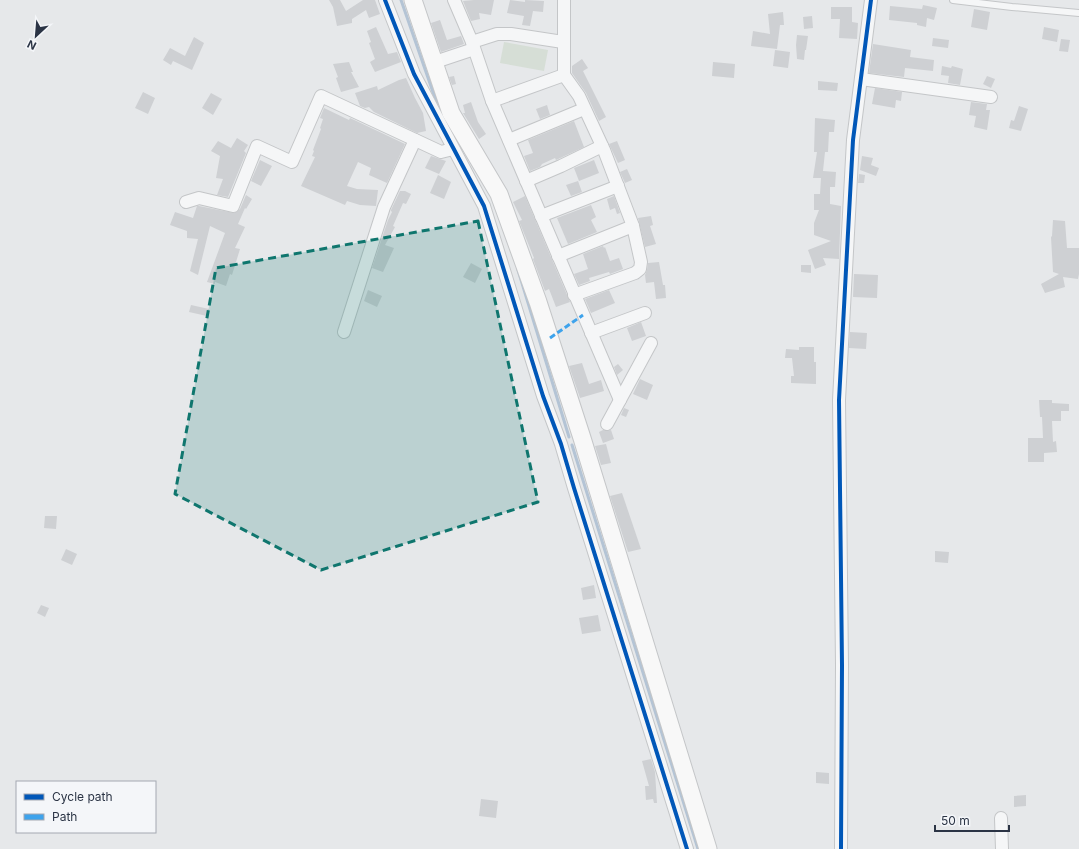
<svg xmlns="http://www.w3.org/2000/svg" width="1079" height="849" font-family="Inter,sans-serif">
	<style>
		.green { fill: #d6ded6 }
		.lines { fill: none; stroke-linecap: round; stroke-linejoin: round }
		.stream { stroke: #b4c4d5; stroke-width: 3 }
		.building { fill: #ced0d3 }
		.lane-casing { stroke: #c4c6c8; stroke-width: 8 }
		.street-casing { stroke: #c4c6c8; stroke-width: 14 }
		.secondary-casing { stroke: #c4c6c8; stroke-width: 19 }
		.lane { stroke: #f5f6f7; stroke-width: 6 }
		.street { stroke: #f5f6f7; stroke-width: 12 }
		.secondary { stroke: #f8f8f8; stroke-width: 17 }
		.quiet { stroke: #3ea3ec; stroke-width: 3; stroke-dasharray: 6 3; stroke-linecap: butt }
		.cycleway-casing { stroke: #f4f6f9; stroke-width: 6 }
		.cycleway { stroke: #0057b8; stroke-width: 4 }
		.marked { fill: #0f766e; fill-opacity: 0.2; stroke: #0f766e; stroke-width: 3; stroke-dasharray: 8 5; stroke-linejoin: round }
	</style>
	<rect width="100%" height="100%" fill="#e6e8ea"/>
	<path class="green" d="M504,42L548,50L544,71L500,63Z"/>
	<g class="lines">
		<g class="stream">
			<path d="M401,0L434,95L440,105"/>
			<path d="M518,270L569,437"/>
			<path d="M572,445L698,849"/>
		</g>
	</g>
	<g class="building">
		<path d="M329,0H340L346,11L363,0H375L380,14L369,18L366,10L352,19V23L337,26L333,7Z"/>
		<path d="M474,0H494L491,15L479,13L480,19L471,21L463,1Z"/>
		<path d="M510,0L525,2V0L544,1L543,12L533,11L530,26L522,25L524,16L507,13Z"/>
		<path d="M923,5L937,8L934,20L927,18L926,27L917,25V23L889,20L890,6L922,9Z"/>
		<path d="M831,7H852V22L858,23L857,39L839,38L840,19H831Z"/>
		<path d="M974,9L990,12L987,30L971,27Z"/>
		<path d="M783,12L784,25H780L777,49L751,46L753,31L770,34L768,14Z"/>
		<path d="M812,16L813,28L804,29L803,17Z"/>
		<path d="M440,20L447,40L461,36L464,44L441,52L431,23Z"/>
		<path d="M376,27L388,54L397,52L401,62L375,72L370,62L375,59L369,43L371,42L367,31Z"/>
		<path d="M1044,27L1059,30L1057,42L1042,39Z"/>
		<path d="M797,35L808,36L806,50H805L804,60L797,59L796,45Z"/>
		<path d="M194,37L204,43L192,70L173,61L171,65L163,60L170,48L185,56Z"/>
		<path d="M933,38L949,40L948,48L932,46Z"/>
		<path d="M1061,39L1070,40L1068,52L1059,51Z"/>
		<path d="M873,44L911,50L910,57L934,60L933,71L905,68L904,77L869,73Z"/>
		<path d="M775,50L790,52L788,68L773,66Z"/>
		<path d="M582,59L588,68L583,71L606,117L599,121L586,93L572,73V66Z"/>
		<path d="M349,62L353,72H351L359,87L341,92L336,78L338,77L333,64Z"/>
		<path d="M713,62L735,64L734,78L712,76Z"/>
		<path d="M942,66L951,68L952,66L963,69L960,85L948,83L949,76L941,75Z"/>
		<path d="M454,76L456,84L452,85L449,77Z"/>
		<path d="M987,76L995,79L991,88L983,84Z"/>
		<path d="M406,78L415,98L423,113L426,131L417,133L374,112L369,107L365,108L360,106L355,93L377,86L378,90L399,80Z"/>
		<path d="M818,81L838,83L837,91L818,90Z"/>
		<path d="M875,88L902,92L901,101L896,100L895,108L872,104Z"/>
		<path d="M143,92L155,98L148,114L135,108Z"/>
		<path d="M211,93L222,99L213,115L202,108Z"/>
		<path d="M471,102L478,122L486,134L479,139L463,113H465L463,105Z"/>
		<path d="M971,102L987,104L986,110H990L987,130L974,127L976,116L969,115Z"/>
		<path d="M547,105L550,115L540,119L536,109Z"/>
		<path d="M1019,106L1028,109L1021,131L1009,128L1011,120L1014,121Z"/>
		<path d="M324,108L349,120L350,118L405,144L387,183L369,175L371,168L358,162L347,186L357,189L378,190L376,206L360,205L347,201L345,205L301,186L315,157L312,156L314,151L313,150L321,129L320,128L323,119L320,118Z"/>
		<path d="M815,118L835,120L834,132H829L828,152H825L823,171L836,172L835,187H830V204L841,206L839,259L823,258L826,265L815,269L808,250L831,241L814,235V223L819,210H814V194H820L821,178H813L817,152H814Z"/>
		<path d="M574,121L584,147L556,160L555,158L542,164L540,167L530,171L524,156L533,153L528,140Z"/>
		<path d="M237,138L248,145L244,151L246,153L228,197L217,195L223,179L216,178L220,156L211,151L218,141L231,148Z"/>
		<path d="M617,141L625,160L618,163L609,144Z"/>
		<path d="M431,156L446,161L439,174L425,168Z"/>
		<path d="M862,156L873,158L871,165L879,168L876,176L860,170Z"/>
		<path d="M260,160L272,166L261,186L251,181Z"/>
		<path d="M594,160L599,173L579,181L574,168Z"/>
		<path d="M627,169L632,180L625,183L620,172Z"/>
		<path d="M859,174L865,175L864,183H858Z"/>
		<path d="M438,175L451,182L444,199L430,193Z"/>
		<path d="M578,181L582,192L571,196L566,185Z"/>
		<path d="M400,191H405L411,194L406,204L403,203L393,226L395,227L385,245L394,248L383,272L372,268L388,220L392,212L391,211V210Z"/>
		<path d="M246,195L252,199L246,209L245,208L238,224L245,227L235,248L240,249L232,275L230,274L226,286L215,282V284L207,282L225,233L210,226L198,275L190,271L198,239L187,238V231L170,225L175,212L193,218L197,206H199L234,213L240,209Z"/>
		<path d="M525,196L570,302L556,307L549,289L545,291L533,259L534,258L519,221L522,220L513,202Z"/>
		<path d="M614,196L620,213L617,214L615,208L610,210L607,199Z"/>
		<path d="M591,205L596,217L591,220L597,232L568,244L557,218Z"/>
		<path d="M651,216L653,225L650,226L656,244L645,247L638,218Z"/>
		<path d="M1053,220L1065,221L1067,248H1079V274L1078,279L1063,277L1065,287L1045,293L1041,284L1059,274L1053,272L1051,237L1052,236Z"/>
		<path d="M603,246L604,248L605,247L610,261L619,258L623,269L610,274L609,272L589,278L590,281L579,285L574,274L588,269L583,254Z"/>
		<path d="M659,262L663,285H665L666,298L656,299L654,282L646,283L645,275L647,270L648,263Z"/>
		<path d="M471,263L482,269L475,283L463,277Z"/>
		<path d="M801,265H811V273L801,272Z"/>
		<path d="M854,274L878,275L877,298L853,297Z"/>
		<path d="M368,290L382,296L377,307L364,301Z"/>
		<path d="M609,290L615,303L591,313L585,299Z"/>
		<path d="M191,305L209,309L207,316L189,312Z"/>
		<path d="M641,322L646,336L632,341L627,328Z"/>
		<path d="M850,332L867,333L866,349L849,348Z"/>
		<path d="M799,347H814V362H816V384L791,383V376H794L792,358H785L786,349L799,350Z"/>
		<path d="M582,363L589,384L601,380L604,391L580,398L569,366Z"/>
		<path d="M618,364L623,370L617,375L614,367Z"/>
		<path d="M640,379L653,385L647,400L633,394Z"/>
		<path d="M1039,400H1052V403L1069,404V411H1061V421H1052L1053,442L1056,441L1057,452L1044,453V462H1028V438H1043L1042,417H1040Z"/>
		<path d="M624,408L629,410L626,417L621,415Z"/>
		<path d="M603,430L607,431L611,430L614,439L603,443L599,432Z"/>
		<path d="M606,444L611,463L601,465L595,446Z"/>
		<path d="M622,493L641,549L628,552L610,496Z"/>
		<path d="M45,516H57L56,529L44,528Z"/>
		<path d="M66,549L77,554L72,565L61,560Z"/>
		<path d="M935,551L949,552L948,563L935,562Z"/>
		<path d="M594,585L596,598L583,600L581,588Z"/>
		<path d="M41,605L49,608L45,617L37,613Z"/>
		<path d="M598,615L601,631L582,634L579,618Z"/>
		<path d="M651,759L655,772L657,803H654L653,799L646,800L645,786H649L642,761Z"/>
		<path d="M816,772L829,773V784L816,783Z"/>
		<path d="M1026,795V806L1014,807V796Z"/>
		<path d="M481,799L498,801L496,818L479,816Z"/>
	</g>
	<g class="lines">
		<g class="lane-casing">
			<path id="lane" d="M953,0L1012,7L1079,13"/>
		</g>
		<g class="street-casing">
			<g id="street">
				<path d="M385,0L414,74L484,206L543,396L561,444L574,488L687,849"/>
				<path d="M454,0L472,42L492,101L620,400"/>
				<path d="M472,42L497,34H511L563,42"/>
				<path d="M435,62L474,49"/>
				<path d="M861,79L991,97"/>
				<path d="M492,101L564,75"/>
				<path d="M509,140L584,109"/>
				<path d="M526,181L561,166L602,146"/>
				<path d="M186,202L199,198L233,206L257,146L292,162L321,96L441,152L453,149"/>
				<path d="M541,216L618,186"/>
				<path d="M558,256L633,226L604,150L579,96L564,75V0"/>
				<path d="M574,295L635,273L640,269L641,262L633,226"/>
				<path d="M344,332L384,207L415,140"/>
				<path d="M591,333L645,313"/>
				<path d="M607,424L651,343"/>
				<path d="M1001,818L1002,849"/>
				<path d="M841,849L842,665L839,400L853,140L871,0"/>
			</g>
		</g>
		<g class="secondary-casing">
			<path id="secondary" d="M413,0L451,113L499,194L538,302L582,438L708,849"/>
		</g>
		<use href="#lane" class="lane"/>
		<use href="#street" class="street"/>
		<use href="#secondary" class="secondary"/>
		<path class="quiet" d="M550,338L583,315"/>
		<g class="cycleway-casing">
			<g id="cycleway">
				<path d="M385,0L414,74L484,206L543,396L561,444L574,488L687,849"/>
				<path d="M841,849L842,665L839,400L853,140L871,0"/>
			</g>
		</g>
		<use href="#cycleway" class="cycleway"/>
	</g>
	<path class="marked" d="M478,221L538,502L321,570L175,494L216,268Z"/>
	<rect x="16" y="781" width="140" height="52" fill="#f4f6f9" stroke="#a4a8b1"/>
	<rect x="24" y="794" width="20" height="6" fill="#0057b8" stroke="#a4a8b1"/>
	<text x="52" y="801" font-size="12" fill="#2b3445">Cycle path</text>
	<rect x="24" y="814" width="20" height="6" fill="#3ea3ec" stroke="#a4a8b1"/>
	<text x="52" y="821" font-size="12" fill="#2b3445">Path</text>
	<g transform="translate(36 36) rotate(206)" stroke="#f4f6f9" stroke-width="3" paint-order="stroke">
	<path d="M0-3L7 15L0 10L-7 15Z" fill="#2b3445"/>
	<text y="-6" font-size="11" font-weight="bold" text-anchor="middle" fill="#2b3445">N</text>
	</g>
	<path d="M935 825v6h74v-6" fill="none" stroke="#2b3445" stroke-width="2"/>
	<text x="941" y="825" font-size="12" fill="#2b3445" stroke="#f4f6f9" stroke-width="3" paint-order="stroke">50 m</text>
</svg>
